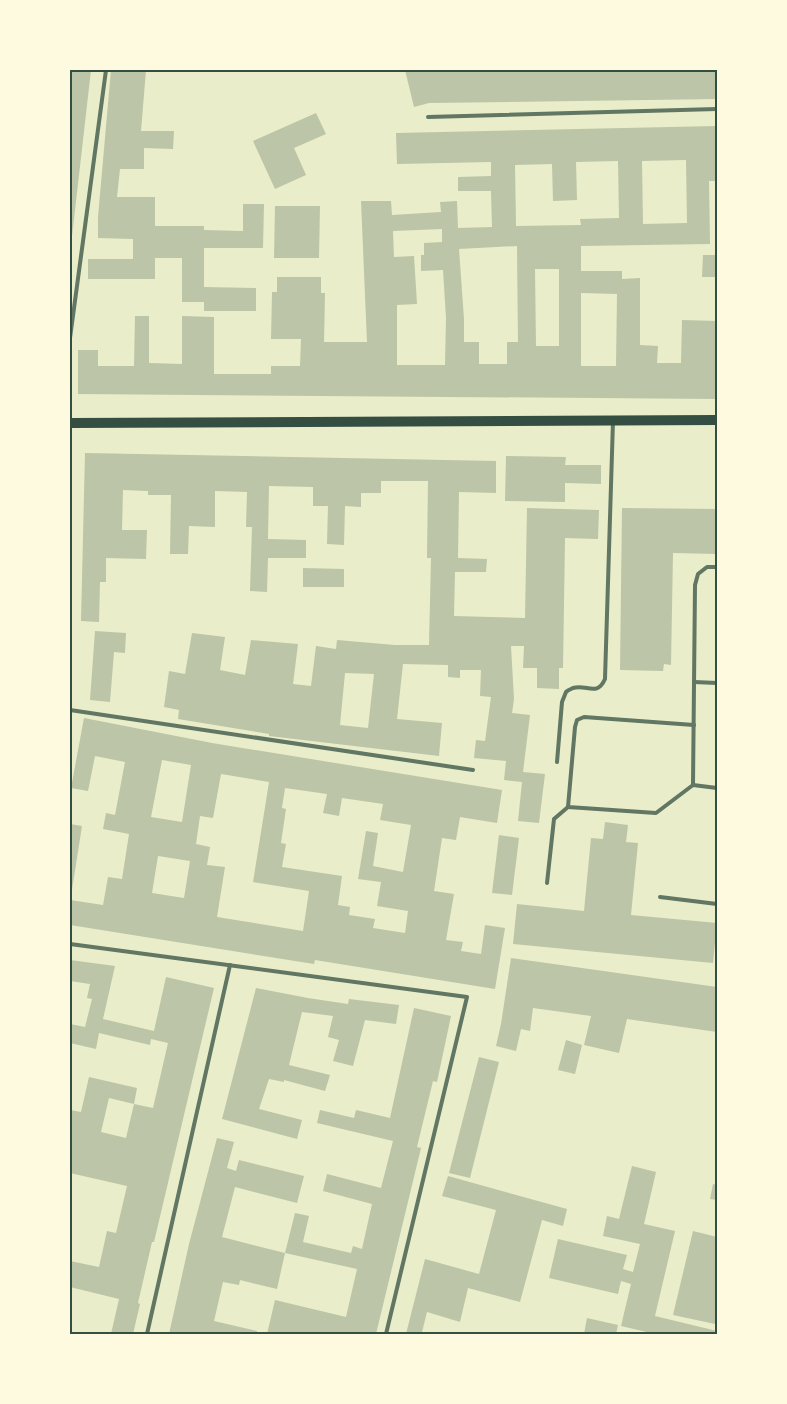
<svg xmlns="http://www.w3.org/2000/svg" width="787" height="1404" font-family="Lato,sans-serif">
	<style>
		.building { fill: #bcc5a7; fill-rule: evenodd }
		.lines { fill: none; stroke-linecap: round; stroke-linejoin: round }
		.service { stroke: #617663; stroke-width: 4 }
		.secondary { stroke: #344e41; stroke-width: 10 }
		.neatline { fill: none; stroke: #344e41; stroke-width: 2 }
	</style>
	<rect width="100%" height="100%" fill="#e9edc9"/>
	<g class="building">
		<path d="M70,70H91L71,245H70Z"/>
		<path d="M111,70H146L141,131H174L173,149L144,148V169H120L117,197H155V226H204V230L243,231V204H264L263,248H204V287L256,288V311H204V302H182V258H155V279H88V259H133V239L98,238V217Z"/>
		<path d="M405,70H717V99L429,103L414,107Z"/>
		<path d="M316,113L326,134L294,148L306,175L275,189L253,141Z"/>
		<path d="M717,126V181H709L710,244L581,246V271H622V279L640,278V345L658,346L657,363H681L682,320L717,321V399L78,394V350H98V366H134L135,316H149V363L182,364V316L214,317V374H271V366H300L301,339H271L272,292H277V277H321V293H325L324,342H367L361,201H391L392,215L441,212L440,202L457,201L458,228L492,227L491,191H458V177L491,176V162L397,164L396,133ZM686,160L687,223L643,224L642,161ZM618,161L619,218L580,219L581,225L516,226L515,165L552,164L553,201L577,200L576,162ZM442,229V242L424,243V255H421V271L443,270L446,318L445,365H397V305L417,304L414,256L394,257L393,231ZM517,246L518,342H507V364H479V342H464V319L459,249ZM535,269H559V346H536ZM581,293L617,294L616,366H581Z"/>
		<path d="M275,206H320L319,258H274Z"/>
		<path d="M703,255H717V277H702Z"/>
		<path d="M85,453L496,461V493L459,492L458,558L487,559L486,572H455L454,616L525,618L527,508L599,510L598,539L565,538L563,668H559V689L537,688V668H523L524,646H511L514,699L512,713L530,715L523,772L545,774L539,823L518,821L522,782L504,780L506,761L474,758L476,740L485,741L491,697L480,696L481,670H460V678L448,677V665L403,664L397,719L442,723L439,756L269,736V734L178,719L179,710L164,707L169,671L185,674L192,633L225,637L220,670L245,675L251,640L298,644L293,684L311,686L316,646L336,649L337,640L395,645H429L431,558H427L428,481H381V493H361V507L345,506L344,545L327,544L328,506H313V487L269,486L268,539L306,540V558H268L267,592L250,591L252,527H246L247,492L215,491V527L189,526L188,554H170L171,495H148V491L123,490L122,530H147L146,559L106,558V582H100L99,622L81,621ZM345,673L374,674L368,728L340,725Z"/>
		<path d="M506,456L566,457L565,465H601V484L565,483V502L505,501Z"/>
		<path d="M622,508L717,509V554L673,553L671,665L664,664L663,671L620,670Z"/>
		<path d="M303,568L344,569V587H303Z"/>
		<path d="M95,631L126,633L125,653L114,652L110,702L90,700Z"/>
		<path d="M84,718L212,743L502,790L497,823L460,817L456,840L442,838L434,891L454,894L446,940L463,942L461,951L481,954L485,925L505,928L495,989L315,960L314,964L70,925V900L103,905L108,877L122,879L129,834L103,829L106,813L115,815L125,762L95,756L88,791L71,788ZM162,760L191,765L182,822L151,817ZM221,774L269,782L253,882L309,891L303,931L217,917L225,867L207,865L210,847L196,844L200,816L213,818ZM285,788L327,794L323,813L339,816L342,798L383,804L380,820L411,825L403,872L373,866L378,833L366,831L358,879L381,882L377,906L408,911L405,933L373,928L375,919L349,915L350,907L338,905L342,876L282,867L286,844L281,843L286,809L282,808ZM158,856L190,861L184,898L152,893Z"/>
		<path d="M605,822L628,825L626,842L638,843L631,915L717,923L713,963L513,944L517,904L584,911L591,838L603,839Z"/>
		<path d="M70,824L82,826L71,896H70Z"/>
		<path d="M499,835L519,838L512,895L492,893Z"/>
		<path d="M511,958L717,987V1032L627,1019L619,1053L584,1045L591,1016L533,1008L530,1031L521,1029L516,1051L496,1046L501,1024Z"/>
		<path d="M70,960L115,966L103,1019L154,1031L166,977L214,988L154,1242H152L138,1303L140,1304L133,1334H111L119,1299L70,1287V1261L99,1267L107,1231L116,1233L127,1186L70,1173V1110L81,1112L89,1077L137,1088L134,1104L153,1108L168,1043L151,1039L150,1045L99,1033L96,1049L70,1043V1024L85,1027L92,999L87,998L90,984L70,981ZM109,1098L134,1104L126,1138L101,1132Z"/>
		<path d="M256,988L308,998L348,1004L349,999L399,1005L396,1024L365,1020L353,1066L333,1061L339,1040L328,1037L333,1016L302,1012L289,1065L330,1075L325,1091L284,1080V1082L269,1079L259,1109L302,1120L297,1139L222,1119Z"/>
		<path d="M414,1008L451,1016L437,1082L433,1081L417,1147L421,1148L376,1334H267L275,1300L346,1317L357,1269L285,1253L295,1213L309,1216L303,1242L351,1253L353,1246L362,1249L372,1204L323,1191L327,1174L381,1188L393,1141L317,1123L320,1110L354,1118L356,1110L390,1118Z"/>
		<path d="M566,1040L582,1045L575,1074L558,1070Z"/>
		<path d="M479,1057L499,1062L470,1178L449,1173Z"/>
		<path d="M217,1138L234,1142L227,1168L236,1171L239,1160L304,1176L297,1203L235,1187L222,1237L285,1253L277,1289L240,1280L239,1285L223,1282L214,1321L257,1331V1334H169L189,1244Z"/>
		<path d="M632,1166L656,1172L644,1224L675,1231L655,1316L717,1331V1334H651V1333L621,1326L631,1284L621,1281L618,1294L549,1278L558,1239L627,1255L623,1269L633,1272L640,1244L603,1236L607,1216L619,1219Z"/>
		<path d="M448,1176L567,1209L563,1226L542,1220L520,1302L468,1288L460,1322L427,1312L422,1332L429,1334H406L425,1259L479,1274L496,1210L442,1196Z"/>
		<path d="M713,1184L717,1185V1200L710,1199Z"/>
		<path d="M693,1231L717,1237V1317L715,1324L673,1315Z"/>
		<path d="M587,1318L618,1325L616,1334H584Z"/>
	</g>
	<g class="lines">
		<g class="service">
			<path d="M428,117L717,109"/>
			<path d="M70,338L106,70"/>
			<path d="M717,567H707L698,574L695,585L693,785L717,788"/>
			<path d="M694,682L717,683"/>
			<path d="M70,710L473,770"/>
			<path d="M557,762L562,702L566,692C568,690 571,689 573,688C587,684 597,697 605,679L613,421"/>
			<path d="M693,785L656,813L568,807L575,727L577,720L584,717L694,725"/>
			<path d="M547,883L554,819L568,807"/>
			<path d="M660,897L717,904"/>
			<path d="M70,944L467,997L386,1334"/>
			<path d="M147,1334L230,965"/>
		</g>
		<path class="secondary" d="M70,423L717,420"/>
	</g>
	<rect width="787" height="1404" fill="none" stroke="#fefae0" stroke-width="142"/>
	<rect x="71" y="71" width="645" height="1262" class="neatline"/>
</svg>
